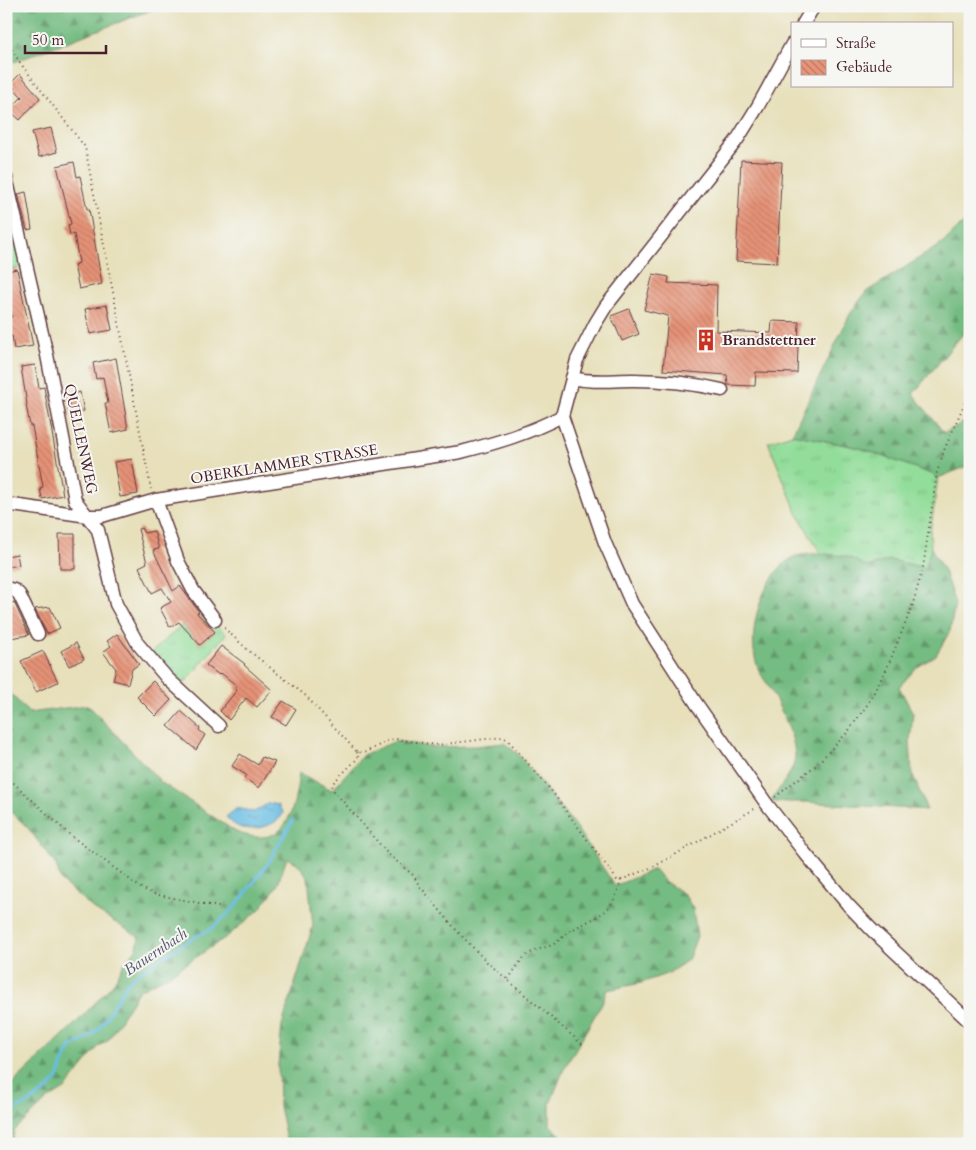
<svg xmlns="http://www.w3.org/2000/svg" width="976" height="1150" font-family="Cardo,serif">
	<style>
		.grass { fill: url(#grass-tufts); stroke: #6e7e62 }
		.forest { fill: url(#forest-firs); stroke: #606e56 }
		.water { fill: url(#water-ripples); stroke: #586e88 }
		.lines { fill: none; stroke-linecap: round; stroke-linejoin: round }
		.stream { stroke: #67bde4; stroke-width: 3 }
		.building { fill: url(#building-back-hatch) }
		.minor-casing { stroke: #623c41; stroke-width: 15 }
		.path { stroke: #623c41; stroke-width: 2; stroke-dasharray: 1 4; stroke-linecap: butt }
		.minor { stroke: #fff; stroke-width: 12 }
		.labels { text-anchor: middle; stroke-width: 4; stroke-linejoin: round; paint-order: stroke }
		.poi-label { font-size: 15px; font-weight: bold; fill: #4a1f2b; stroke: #f6f6f2; text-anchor: start }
		.street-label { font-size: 15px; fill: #4a1f2b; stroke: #f6f6f2 }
		.water-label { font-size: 16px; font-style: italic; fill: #54566c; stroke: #f6f6f2 }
	</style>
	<defs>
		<pattern id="grass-tufts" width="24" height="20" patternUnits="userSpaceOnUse" patternTransform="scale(1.25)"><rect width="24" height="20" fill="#92dd9a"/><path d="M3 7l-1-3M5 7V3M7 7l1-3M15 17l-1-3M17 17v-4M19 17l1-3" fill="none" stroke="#7fbd85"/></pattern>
		<pattern id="forest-firs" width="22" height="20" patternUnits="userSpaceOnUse" patternTransform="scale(1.25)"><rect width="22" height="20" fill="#75bc82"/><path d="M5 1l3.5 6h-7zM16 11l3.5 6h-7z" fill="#62986b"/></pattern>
		<pattern id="water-ripples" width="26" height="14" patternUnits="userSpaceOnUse" patternTransform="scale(1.25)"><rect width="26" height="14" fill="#67bde4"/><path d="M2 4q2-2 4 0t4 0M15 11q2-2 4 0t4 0" fill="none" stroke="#5799b9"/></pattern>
		<pattern id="building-back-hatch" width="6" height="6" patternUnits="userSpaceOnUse" patternTransform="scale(1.25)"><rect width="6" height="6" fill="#e69377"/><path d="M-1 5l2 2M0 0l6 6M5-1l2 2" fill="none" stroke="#bc7762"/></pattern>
	</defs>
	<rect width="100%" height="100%" fill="#f6f6f2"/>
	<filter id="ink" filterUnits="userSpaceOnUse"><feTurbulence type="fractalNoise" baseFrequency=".02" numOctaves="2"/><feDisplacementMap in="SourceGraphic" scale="10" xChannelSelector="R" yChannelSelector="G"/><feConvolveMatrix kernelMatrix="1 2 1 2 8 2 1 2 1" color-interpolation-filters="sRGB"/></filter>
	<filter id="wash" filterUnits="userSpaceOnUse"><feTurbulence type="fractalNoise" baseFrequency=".0096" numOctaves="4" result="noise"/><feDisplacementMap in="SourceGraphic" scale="20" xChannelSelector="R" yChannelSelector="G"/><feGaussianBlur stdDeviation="1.12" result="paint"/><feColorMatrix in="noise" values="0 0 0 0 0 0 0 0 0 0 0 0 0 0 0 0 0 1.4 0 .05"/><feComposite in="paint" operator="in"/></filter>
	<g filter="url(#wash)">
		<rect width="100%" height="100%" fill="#e7e0bb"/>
		<g class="grass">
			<path d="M16,235L23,267L6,271V238Z"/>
			<path d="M792,434L860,448L932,474L938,478L930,534L931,548L926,568L890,560L867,567L847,557L821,554L797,513L768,442Z"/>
			<path d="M204,614L214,622L226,634L182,686L151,653L193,615L198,619Z"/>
		</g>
		<g class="forest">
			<path d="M6,6H159V7L14,62L6,53Z"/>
			<path d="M970,213V328L967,329L913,394L944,433L970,419V465L938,478L932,474L860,448L792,434L850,314L866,292L943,243L965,221Z"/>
			<path d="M931,548L944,571L955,604L950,631L936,655L916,668L899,687L913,713L910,741L912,773L927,810L805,802H770C777,791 796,769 795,756C794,731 779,707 768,685C764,679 759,672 757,665C746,632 762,574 794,557C803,552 837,554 847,557C854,559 861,564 867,567L890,560L925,568Z"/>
			<path d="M6,689L29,713L88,705L162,783L236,832C287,851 294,813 299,773L332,790L363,755L396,741L431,747L476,746L504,743L518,754L575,826L615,886L654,869L664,881L684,894L693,909L697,936L688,960L669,973L641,983L607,990L602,1003L563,1071L550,1104V1125L570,1144H287L279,1106L278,1065L282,1025L313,926L308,877L297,863L287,858L277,886L259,910L229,935L201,954L167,976L139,990L108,1040L98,1047L66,1088L47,1100L14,1131L12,1144H6V1090L78,1021L113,984L124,964L137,948L139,937L95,910L61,881L56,865L28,828L6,807Z"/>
		</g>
		<path class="water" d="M269,803L278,805L283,813C278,826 252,832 239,827C234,825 230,821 226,817L237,808L254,812Z"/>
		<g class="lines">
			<path class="stream" d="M6,1117L11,1111L27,1104L47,1090L58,1078L65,1058L71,1047L88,1038L99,1029L128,982L140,972L195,937L211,929L234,908L267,865L293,820"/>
		</g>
		<g id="blocks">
			<g class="building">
				<path d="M20,74L40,98L20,120L9,110L22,97L10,84Z"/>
				<path d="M51,128L57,152L39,157L32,132Z"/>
				<path d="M741,160L782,162L777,263L736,261Z"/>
				<path d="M74,162L77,177L80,176L87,209H89L102,284L79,289L74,265L79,263L74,234L70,235L68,225L71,224L57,166Z"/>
				<path d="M26,192L32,229L27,230L18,194Z"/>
				<path d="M17,269L33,346L14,349L12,336L8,337L6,324V318L12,317L9,300L6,301V280L8,279L7,271Z"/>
				<path d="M653,274L669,277L668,283L717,285L716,331L771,333L772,321L799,322L797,373L756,372L755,386L728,385L727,375L663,370L668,316L644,310Z"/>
				<path d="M107,305L112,330L90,334L85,309Z"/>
				<path d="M629,309L639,334L622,341L611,316Z"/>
				<path d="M116,358L128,429L111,433L105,403H108L103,377L96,379L93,363Z"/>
				<path d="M35,365L39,388L44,387L63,495L42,499L40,488L43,487L32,426H30L26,405L27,404L21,367Z"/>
				<path d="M80,392L84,411L71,413L68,395Z"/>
				<path d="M132,459L138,494L120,497L114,462Z"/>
				<path d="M141,528L144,533L154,531L159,549L153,550L173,591L180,586L199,612L197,613L215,632L200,645L179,622L170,627L160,608L171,602L162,588L152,593L139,567L147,563L138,529Z"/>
				<path d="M59,534H75V569H60Z"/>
				<path d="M17,554L19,565L9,567L7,556Z"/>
				<path d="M14,602L29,635L10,638L6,630V606Z"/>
				<path d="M50,607L60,628L47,634L35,609Z"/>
				<path d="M117,634L139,664L132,669L128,684L113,680L116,669L103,652L111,646L107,641Z"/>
				<path d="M76,643L84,659L69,666L61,651Z"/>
				<path d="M221,646L245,664L244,665L272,690L257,707L246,698L229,720L220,711L237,690L235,688L237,686L221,673L219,675L206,665Z"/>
				<path d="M43,651L58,682L36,692L21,661Z"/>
				<path d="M153,681L171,700L156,716L137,697Z"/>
				<path d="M283,701L296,709L286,725L272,717Z"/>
				<path d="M181,711L200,728L199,730L205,735L196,750L168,726Z"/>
				<path d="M240,754L258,765L262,757L275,762L259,788L244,778L246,775L232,766Z"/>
			</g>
		</g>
	</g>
	<g filter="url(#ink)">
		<use href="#blocks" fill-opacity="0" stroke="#623c41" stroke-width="1"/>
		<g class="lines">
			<g class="minor-casing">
				<g id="minor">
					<path d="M803,24L814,6"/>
					<path d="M792,44L758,106L737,140L606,306L595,324L577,360L562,416L605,543L632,604L696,703L766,803L804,852L849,906L873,931L970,1022"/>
					<path d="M6,177L47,355L75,500L98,530L116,604L138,644L167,678L219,726"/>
					<path d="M572,378C592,383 612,380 633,380C664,380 692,383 722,390"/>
					<path d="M156,500L178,561L193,590L215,620"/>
					<path d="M6,504L88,516H102L156,500L461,452C496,443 530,433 562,416"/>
					<path d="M6,588L14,590L19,594L38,634"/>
				</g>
			</g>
			<g class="path">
				<path d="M6,41L21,64L85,147L151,489"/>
				<path d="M224,628L248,650L306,696L357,752L364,753L389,740L396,739L437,745L503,737L508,740L550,789L617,880H621L657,865L756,808"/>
				<path d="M357,752L359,755L357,759L333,783L332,785L334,791L388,854L413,875L419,885L458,932L487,962L582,1044"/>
				<path d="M6,776L70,835L141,888L154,894L219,907"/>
				<path d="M775,797L815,766L847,733L867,705L887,668L912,607L923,568L937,472L945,448L970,391"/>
				<path d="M508,979C514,972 520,960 527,955C535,950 543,948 552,945C558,942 564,935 570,931C599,914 612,916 621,880"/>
			</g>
			<use href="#minor" class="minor"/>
		</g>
	</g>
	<defs>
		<g id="building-bare" transform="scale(1.725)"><path d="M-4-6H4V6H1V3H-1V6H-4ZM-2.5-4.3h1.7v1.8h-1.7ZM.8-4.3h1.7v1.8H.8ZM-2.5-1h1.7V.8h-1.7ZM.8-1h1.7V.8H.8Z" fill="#c8321e" stroke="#f6f6f2" stroke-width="2.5" paint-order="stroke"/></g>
	</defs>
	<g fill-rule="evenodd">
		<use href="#building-bare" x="706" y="340"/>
	</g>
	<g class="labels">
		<g class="poi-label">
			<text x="722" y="345">Brandstettner</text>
		</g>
		<g class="street-label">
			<text transform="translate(81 439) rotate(78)" y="5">QUELLENWEG</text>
			<text transform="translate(284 464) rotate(-9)" y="5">OBERKLAMMER STRASSE</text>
		</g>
		<g class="water-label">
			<text transform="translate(155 951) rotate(-34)" y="6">Bauernbach</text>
		</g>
	</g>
	<rect width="976" height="1150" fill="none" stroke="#f6f6f2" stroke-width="25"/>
	<rect x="791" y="22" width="162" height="65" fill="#f6f6f2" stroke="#b1a0a2"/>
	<rect x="801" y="39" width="25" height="8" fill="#ffffff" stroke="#b1a0a2"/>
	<text x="836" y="48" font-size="15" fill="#4a1f2b">Straße</text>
	<rect x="801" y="60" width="25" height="15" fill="url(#building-back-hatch)" stroke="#b1a0a2"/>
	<text x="836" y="72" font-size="15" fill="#4a1f2b">Gebäude</text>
	<path d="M25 45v8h81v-8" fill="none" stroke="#4a1f2b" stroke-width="2.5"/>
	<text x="32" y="45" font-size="15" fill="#4a1f2b" stroke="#f6f6f2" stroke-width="4" paint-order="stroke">50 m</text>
</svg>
